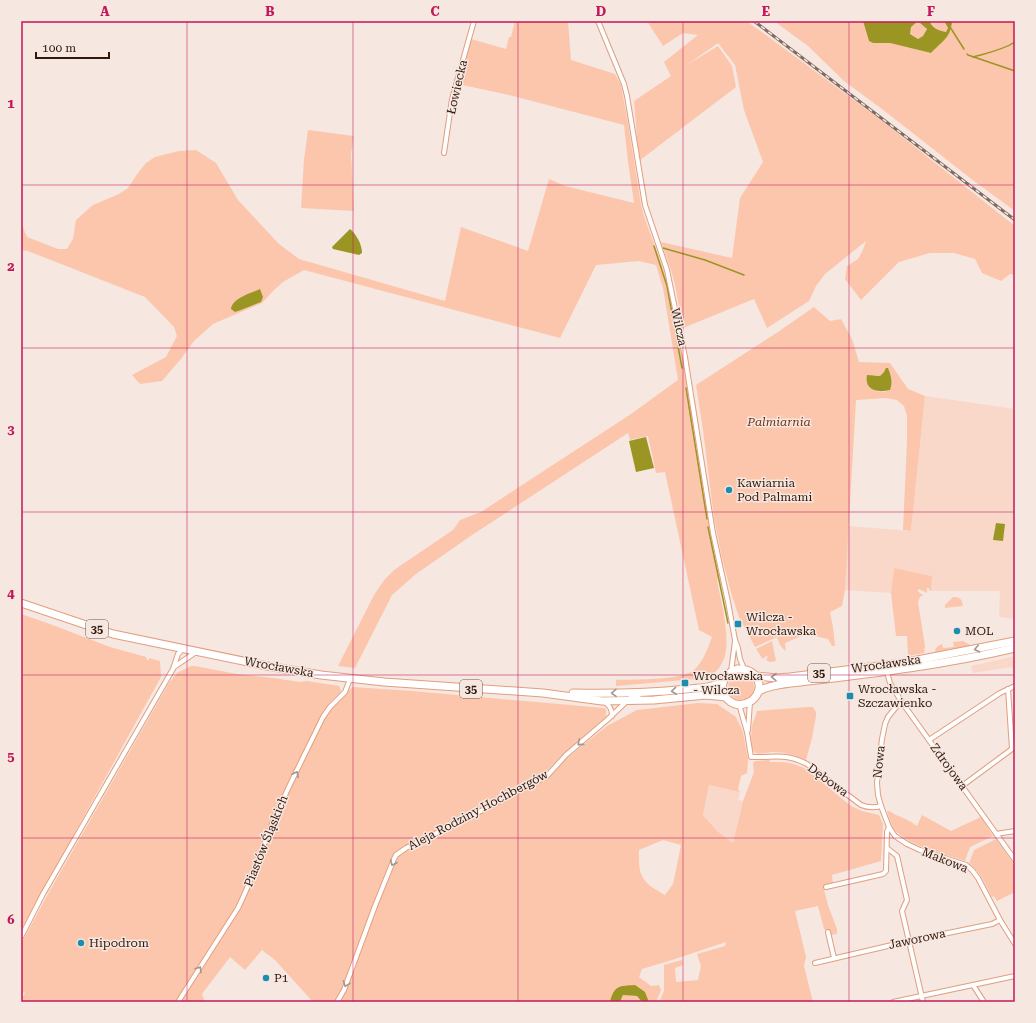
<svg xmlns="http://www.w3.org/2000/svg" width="1036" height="1023" font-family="'Roboto Serif',serif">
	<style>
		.built { fill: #f9d8ca }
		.green { fill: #fcc6ad; fill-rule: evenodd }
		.water { fill: #9b9523; fill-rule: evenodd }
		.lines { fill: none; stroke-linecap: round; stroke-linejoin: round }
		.stream { stroke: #9b9523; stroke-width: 1.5 }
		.minor-casing { stroke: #e29e7d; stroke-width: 6 }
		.primary-casing { stroke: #e29e7d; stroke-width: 9 }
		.minor { stroke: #fff; stroke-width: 4 }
		.primary { stroke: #fff; stroke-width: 7 }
		.rail-casing { stroke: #7f6a5f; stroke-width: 3 }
		.rail { stroke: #f6e7e0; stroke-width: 1.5; stroke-dasharray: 4.5; stroke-linecap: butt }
		.oneway { stroke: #a29791 }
		.grid { fill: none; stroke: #c2185b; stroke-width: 1; stroke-opacity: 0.55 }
		.poi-dot { fill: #1c8db1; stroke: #f6e7e0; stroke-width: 1.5 }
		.labels { text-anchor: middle; stroke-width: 3; stroke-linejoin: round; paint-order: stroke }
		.shield { fill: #f6e7e0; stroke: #6c564b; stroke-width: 1 }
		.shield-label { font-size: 11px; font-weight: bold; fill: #31180b }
		.street-label { font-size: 12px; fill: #31180b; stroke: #f6e7e0 }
		.park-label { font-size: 12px; font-style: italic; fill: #703414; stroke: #f6e7e0 }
		.poi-label { font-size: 12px; fill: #31180b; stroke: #f6e7e0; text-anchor: start }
		.neatline { fill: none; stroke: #c2185b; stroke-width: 1.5 }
		.grid-label { font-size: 13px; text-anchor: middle; font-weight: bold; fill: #c2185b }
	</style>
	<rect width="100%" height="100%" fill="#f6e7e0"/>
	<g class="built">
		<path d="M925,396L1015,409V619L999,617L1000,591H931L932,576L894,568L891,593L845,590L848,526L911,531Z"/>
		<path d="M1015,656V680L1012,667L973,673L971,666Z"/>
		<path d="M709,785L740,792L738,800L743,801L733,843L717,831L703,815Z"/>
	</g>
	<g class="green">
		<path d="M515,21H568L571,60L615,74L621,85L628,123L641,205L645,219L664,271L669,286L686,376L707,513L719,579L717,580C721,602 733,644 722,663C719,670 713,674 707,678L616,686V680C634,679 681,681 694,670C703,662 708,648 712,637L699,630L665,472L656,473L648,436L630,440L628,433L472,535L416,574L392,595L355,668L338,666L374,595L385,579L394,570L453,530L460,520L481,512L631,414L678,380L663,288L656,265L639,261L596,265L560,338L304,270L283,282L274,290L262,303L213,324L194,341L180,360L162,381L140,384L132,375L166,357L177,336L174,327L145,297L28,251L21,250V223L27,237L58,249H67L73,239L76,220L93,205L119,194L128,188L138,173L146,163L155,157L179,151L196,150L216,163L238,200L279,244L299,259L445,301L461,227L528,251L549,179L565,186L634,203L628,162L624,125L509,95L458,84L471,39L506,49L509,37H511Z"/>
		<path d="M647,21H746L766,35L881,120L1015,226V275L1010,274L1001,281L982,273L975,259L954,253H930L899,262L861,300L845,279L847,266L858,259L863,250L866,241L825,274L816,286L809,301L767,328L754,299L683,328L675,285L671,270L661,242L732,258L740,198L763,162L744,110L735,65L718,43L687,65L718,46L732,66L736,87L639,161L634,101L671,76L664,62L698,35L683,33L663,46Z"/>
		<path d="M774,21H863L869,41L873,43H890L931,53C937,46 947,40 950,31C951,28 952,24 952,21H1015V211L974,181L882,109L844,81L808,46Z"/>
		<path d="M930,21H944L948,29L946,32C940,31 931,27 930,21Z"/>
		<path d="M917,22L920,23L927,29L923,36L918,39L910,34L911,27Z"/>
		<path d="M308,130L354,136L351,154L354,211L301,208L304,160Z"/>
		<path d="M814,307L830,321L841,319L852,339L859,362L890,363L908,389L925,396L911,531L903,530L907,442V416L904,406L897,400L886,398L856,400L845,590L842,606L830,612L833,627L835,646H832L828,639L806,634L785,643L786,651C781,648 779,643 777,637L755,647L739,617L732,596L722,558L714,518L703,430L696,385L778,332ZM884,372L890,390L883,392L875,391L874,375L880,376Z"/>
		<path d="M894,568L932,576L931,591L929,590V588H927V593L919,589L917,591L923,595L920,597L918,602L925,646L924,653L908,656L907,636H896L891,593Z"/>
		<path d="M953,597C960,597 962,599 963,606L945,608V605Z"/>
		<path d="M21,614L50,624L110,647L146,657L147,660H149V658L160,661L161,677L21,930Z"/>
		<path d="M772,641L776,661L770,662L766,660L768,657L766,656L763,659L762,658L756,649Z"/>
		<path d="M963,641L972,646L935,653C935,648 937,646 942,644L943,648L954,647L953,642Z"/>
		<path d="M191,666H195L237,674L273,678L300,682L307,681L339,686L341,691L340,693L328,705L325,710L329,711L349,690L353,687L412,691L604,708L606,709V717L561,756L546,772L553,774L564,761L583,745L607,726L637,710L698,703L717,704L736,717L743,732L748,760L747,773L741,776L738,789L740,792L709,785L703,815L717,831L733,843L743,801L754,772L753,763L755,761L770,760V762C785,762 794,762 807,770L851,806L862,811L879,815L883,824L881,861L832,875L833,883L823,886L828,905L837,929V934L831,935L828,930L824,929L818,906L795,911L806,957L804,966L813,1002H659L664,991V965L682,960L683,965L675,968L676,982L698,980L701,966L697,954L725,946L726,942L672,960L642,969L639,977L651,986L659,985L661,990L657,1000L655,1002H649L645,992L612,995L610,1002H313L275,960L262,950L245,970L230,957L202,994L205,1002H21V999L25,993L24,992L21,996V944L49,892L169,683L177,673ZM663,840L681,845L673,884L665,895C642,882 638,877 639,850Z"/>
		<circle cx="741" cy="687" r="13"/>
		<path d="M808,707H813L816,712V716L812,738L806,760C795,755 785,752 772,752C768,752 761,755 756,753C750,751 751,732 752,726C753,721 756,716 757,711Z"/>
		<path d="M887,811C891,811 892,813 896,815C904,818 910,821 917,826L922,815L951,831L981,817L993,836L970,847L965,861C945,854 909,846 896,831C891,825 889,818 887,811Z"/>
		<path d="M996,839L1015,866V892L997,901L994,896L992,897C985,884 981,872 969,863L974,850Z"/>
		<path d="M623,995L637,996L642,1002H620Z"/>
	</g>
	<g class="water">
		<path d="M863,21H930C931,28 940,31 946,32L948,28L944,21H952C952,24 951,28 950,31C947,40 937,46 931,53L890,43H873L869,41ZM917,22L920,23L927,29L923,36L918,39L910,34L911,27Z"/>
		<path d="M350,229C356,234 362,244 362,253L359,255L333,249L332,247Z"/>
		<path d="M260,289L263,297L261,302L241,310L235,312L231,309C232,298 251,293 260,289Z"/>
		<path d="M886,368H888C891,375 893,383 890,390C879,393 864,391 867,375L880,376L884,372Z"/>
		<path d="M646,437L654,468L636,472L629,441Z"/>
		<path d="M996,523L1005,524L1003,541L993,540Z"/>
		<path d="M635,985L645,992L649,1002H642L637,996L623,995L620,1002H610C614,985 620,986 635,985Z"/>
	</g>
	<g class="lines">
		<g class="stream">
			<path d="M950,27L964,49"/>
			<path d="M967,54L968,55L1015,71"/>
			<path d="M973,57C987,53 1003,50 1015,42"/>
			<path d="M654,246L667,286L682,368"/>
			<path d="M663,248L705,260L744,275"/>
			<path d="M686,388L707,519"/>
			<path d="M708,527L728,623"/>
		</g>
		<g class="minor-casing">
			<g id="minor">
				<path d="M598,21L624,84L627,96L645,205L667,270L685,357L713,533L728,602L735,640L738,648L740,659L744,669"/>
				<path d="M444,153L452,99L474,21"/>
				<path d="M174,667L196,652"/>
				<path d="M731,672L735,641"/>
				<path d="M887,672L890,683L901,701L1015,860"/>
				<path d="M901,701L888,717L885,724L882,739L878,772L877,783L878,795L881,806L889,827L895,836L907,844L920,850L966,865L972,870L978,878L1000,920L1015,944"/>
				<path d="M604,702C610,705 612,709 612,716"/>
				<path d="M739,704L747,732L751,757C774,758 784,752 807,764L861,805C868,808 874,808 881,806"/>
				<path d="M748,730L750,702"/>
				<path d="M929,740L1000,693L1015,686"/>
				<path d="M962,786L1012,749L1008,689"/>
				<path d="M996,834L1015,831"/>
				<path d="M887,848L897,856L907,900L902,911L923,1002"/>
				<path d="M826,887L883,874L886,871L887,832L889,827"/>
				<path d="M828,932L834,958"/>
				<path d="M21,937L43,894L173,669L178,654L183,649"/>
				<path d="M815,963L909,941L992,924L1000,920"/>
				<path d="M973,985L984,1002"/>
				<path d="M178,1002L238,908C253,878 262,847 275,817C290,783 307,750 323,717L330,707L345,692L350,679"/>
				<path d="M337,1002L344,990L375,906L394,859L396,855L406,848L479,812L547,776L566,755L607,720L627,701L630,698L639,695"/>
				<path d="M893,1002L1015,976"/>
			</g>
		</g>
		<g class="primary-casing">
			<g id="primary">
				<path d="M21,603L113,634L267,666L321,675L384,682L543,693L602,701L654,700L706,695L726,697"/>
				<path d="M737,669C763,667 767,698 744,704C723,709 712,677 737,669Z"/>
				<path d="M756,676L777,678L790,677L902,663L1015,641"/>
				<path d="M758,692C767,684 795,683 808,681C878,673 947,664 1015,648"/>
				<path d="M573,693C611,694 649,693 687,689C699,688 713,688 723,681"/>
			</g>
		</g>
		<use href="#minor" class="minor"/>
		<use href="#primary" class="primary"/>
		<g class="rail-casing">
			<path id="rail" d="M754,21L1015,220"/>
		</g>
		<use href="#rail" class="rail"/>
	</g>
	<defs><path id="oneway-chevron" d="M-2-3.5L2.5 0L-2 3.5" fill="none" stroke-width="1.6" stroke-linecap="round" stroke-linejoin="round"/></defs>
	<g class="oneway">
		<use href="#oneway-chevron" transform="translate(977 649) rotate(168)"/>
		<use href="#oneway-chevron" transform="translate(774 677) rotate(-179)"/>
		<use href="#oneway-chevron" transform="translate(674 691) rotate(174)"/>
		<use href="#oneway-chevron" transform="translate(614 693) rotate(179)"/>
		<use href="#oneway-chevron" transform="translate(580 743) rotate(140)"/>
		<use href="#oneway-chevron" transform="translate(296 774) rotate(-63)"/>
		<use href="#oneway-chevron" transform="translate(393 863) rotate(115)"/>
		<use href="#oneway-chevron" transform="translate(199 969) rotate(-57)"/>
		<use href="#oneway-chevron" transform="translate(346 984) rotate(111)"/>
	</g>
	<path class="grid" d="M187,21V1002M353,21V1002M518,21V1002M683,21V1002M849,21V1002M21,185H1015M21,348H1015M21,512H1015M21,675H1015M21,838H1015"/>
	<g class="poi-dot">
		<circle cx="729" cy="490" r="4"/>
		<rect x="734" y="620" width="8" height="8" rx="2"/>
		<circle cx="957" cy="631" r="4"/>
		<rect x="681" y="679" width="8" height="8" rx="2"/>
		<rect x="846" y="692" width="8" height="8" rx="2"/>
		<circle cx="81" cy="943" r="4"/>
		<circle cx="266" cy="978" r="4"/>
	</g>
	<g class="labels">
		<g class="shield">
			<rect x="86" y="620" width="22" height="18" rx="3"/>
			<rect x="808" y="664" width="22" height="18" rx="3"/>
			<rect x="460" y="680" width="22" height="18" rx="3"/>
		</g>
		<g class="shield-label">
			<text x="97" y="633">35</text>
			<text x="819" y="677">35</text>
			<text x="471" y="693">35</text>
		</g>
		<g class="street-label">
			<text transform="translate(457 87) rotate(-77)" y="4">Łowiecka</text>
			<text transform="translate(679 327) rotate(78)" y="4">Wilcza</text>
			<text transform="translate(886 664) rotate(-8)" y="4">Wrocławska</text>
			<text transform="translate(279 667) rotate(10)" y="4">Wrocławska</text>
			<text transform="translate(879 762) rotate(-84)" y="4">Nowa</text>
			<text transform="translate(949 767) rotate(54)" y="4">Zdrojowa</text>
			<text transform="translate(828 780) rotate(36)" y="4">Dębowa</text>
			<text transform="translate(478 810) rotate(-28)" y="4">Aleja Rodziny Hochbergów</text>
			<text transform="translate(266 841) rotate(-68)" y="4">Piastów Śląskich</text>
			<text transform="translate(945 860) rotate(22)" y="4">Makowa</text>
			<text transform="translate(917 939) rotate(-12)" y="4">Jaworowa</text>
		</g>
		<g class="park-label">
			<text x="779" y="426">Palmiarnia</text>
		</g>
		<g class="poi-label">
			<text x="737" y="487">Kawiarnia<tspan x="737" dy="14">Pod Palmami</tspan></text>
			<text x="746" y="621">Wilcza -<tspan x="746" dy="14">Wrocławska</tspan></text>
			<text x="965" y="635">MOL</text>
			<text x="693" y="680">Wrocławska<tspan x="693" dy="14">- Wilcza</tspan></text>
			<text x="858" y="693">Wrocławska -<tspan x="858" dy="14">Szczawienko</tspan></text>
			<text x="89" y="947">Hipodrom</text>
			<text x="274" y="982">P1</text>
		</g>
	</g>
	<rect width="1036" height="1023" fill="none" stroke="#f6e7e0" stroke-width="44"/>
	<path d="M36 52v6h73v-6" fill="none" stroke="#31180b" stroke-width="2"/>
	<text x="42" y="52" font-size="12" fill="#31180b" stroke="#f6e7e0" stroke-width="3" paint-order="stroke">100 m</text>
	<rect x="22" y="22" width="992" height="979" class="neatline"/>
	<g class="grid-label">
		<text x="105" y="16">A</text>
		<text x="270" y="16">B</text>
		<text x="435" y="16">C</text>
		<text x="601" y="16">D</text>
		<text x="766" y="16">E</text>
		<text x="931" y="16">F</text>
		<text x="11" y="108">1</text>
		<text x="11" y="271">2</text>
		<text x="11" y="434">3</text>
		<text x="11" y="598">4</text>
		<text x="11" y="761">5</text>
		<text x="11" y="924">6</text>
	</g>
</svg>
